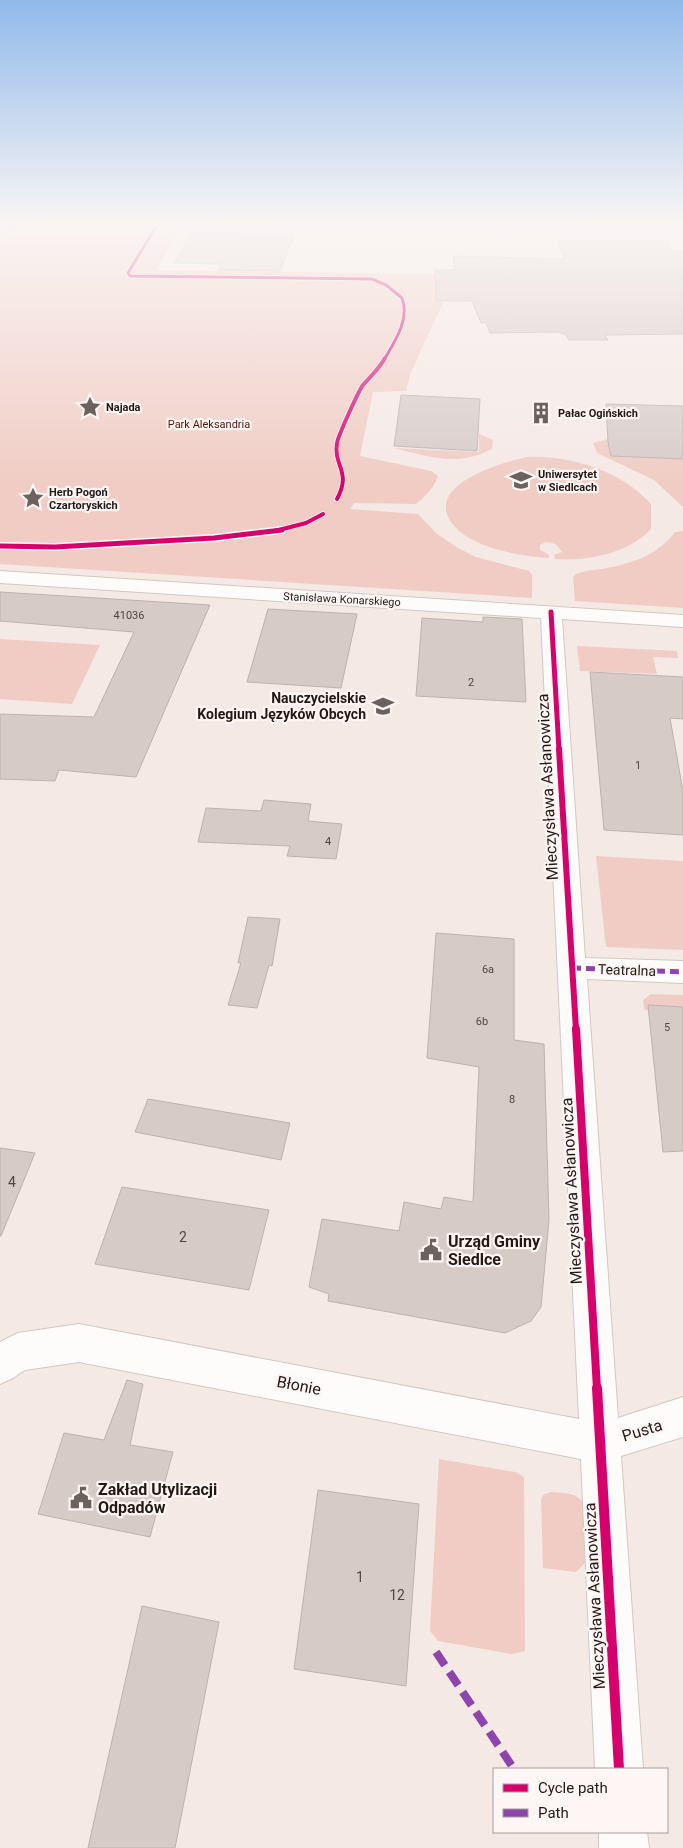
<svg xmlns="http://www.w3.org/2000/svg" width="683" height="1848" font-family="Roboto,sans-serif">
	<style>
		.green { fill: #f0ccc4 }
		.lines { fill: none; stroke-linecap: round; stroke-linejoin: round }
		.stream { fill: #afc2ee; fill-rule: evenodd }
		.building { fill: #d7cbc8; stroke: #bdb2b0 }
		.minor-casing { stroke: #d3c7c3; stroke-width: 2 }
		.minor { fill: #fefcfb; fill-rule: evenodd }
		.quiet-far1 { stroke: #8e44ad; stroke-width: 5; stroke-dasharray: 9 5; stroke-linecap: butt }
		.quiet { stroke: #8e44ad; stroke-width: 8; stroke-dasharray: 16 8; stroke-linecap: butt }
		.cycleway-far5-casing { stroke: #fef6f5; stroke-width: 4.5 }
		.cycleway-far4-casing { stroke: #fef6f5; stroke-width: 5.5 }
		.cycleway-far3-casing { stroke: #fef6f5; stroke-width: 8 }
		.cycleway-far2-casing { stroke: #fef6f5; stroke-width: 9 }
		.cycleway-far1-casing { stroke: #fef6f5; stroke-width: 11 }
		.cycleway-casing { stroke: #fef6f5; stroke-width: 13 }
		.cycleway-far5 { stroke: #d6006c; stroke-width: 3 }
		.cycleway-far4 { stroke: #d6006c; stroke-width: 4 }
		.cycleway-far3 { stroke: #d6006c; stroke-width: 5 }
		.cycleway-far2 { stroke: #d6006c; stroke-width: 6 }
		.cycleway-far1 { stroke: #d6006c; stroke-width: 8 }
		.cycleway { stroke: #d6006c; stroke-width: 10 }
		.labels { text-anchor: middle; stroke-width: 4.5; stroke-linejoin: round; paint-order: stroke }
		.far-poi-label { font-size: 11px; font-weight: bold; fill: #241815; stroke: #fef6f5; text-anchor: start }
		.far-park-label { font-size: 11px; fill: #571205; stroke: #fef6f5 }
		.far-street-label { font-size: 11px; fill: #241815; stroke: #fef6f5 }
		.number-label { font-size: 11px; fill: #514542 }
		.poi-label { font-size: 14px; font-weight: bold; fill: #241815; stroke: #fef6f5; text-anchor: end }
		.street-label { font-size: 14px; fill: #241815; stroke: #fef6f5 }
		.near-number-label { font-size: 14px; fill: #514542 }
		.near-street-label { font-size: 16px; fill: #241815; stroke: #fef6f5 }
		.near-poi-label { font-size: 16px; font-weight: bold; fill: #241815; stroke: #fef6f5; text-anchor: start }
	</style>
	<rect width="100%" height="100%" fill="#f5e9e6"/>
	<g class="green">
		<path d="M0,225H182L157,270L435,274L436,300L443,303L411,372L406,391L373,392L360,456L431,471L438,476C436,485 423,500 415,504L354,503L350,509L418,514L436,533L458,548L476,557L529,571L532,575V598L0,564Z"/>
		<path d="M479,434L493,440L492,449C457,467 430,457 394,448L479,452Z"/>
		<path d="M608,439V442L683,459V507L654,480L597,453L593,443Z"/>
		<path d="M527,457C570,455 622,471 651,504V529C627,554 589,561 555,559L554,555L562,552L556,544L546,542L540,545V550L549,555V558C520,556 469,548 451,522C425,484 504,462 527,457Z"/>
		<path d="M683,531V608L575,601L573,577L576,574C586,570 597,570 607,568C634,563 659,554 675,532Z"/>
		<path d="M0,639L100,645L72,704L0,699Z"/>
		<path d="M577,646L677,651L678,658L653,657L657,674L580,671Z"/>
		<path d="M596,856L683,861V950L606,947Z"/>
		<path d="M651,994L683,995V1007L654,1006L648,1011L644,1009L643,1000Z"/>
		<path d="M439,1459L515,1472L524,1477L525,1651L512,1654L438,1641L430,1631Z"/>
		<path d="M551,1492C562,1493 579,1492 583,1504L585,1563L576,1572L543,1568L541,1499L543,1495Z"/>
	</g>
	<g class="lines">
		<path class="stream" d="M16,225H22L0,236V233Z"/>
	</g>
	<g class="building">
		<path d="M191,233L294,235L280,271L218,270L221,264L175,263Z"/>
		<path d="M558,240H667L672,251H683V334L605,335L608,340H569L565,334L558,332L490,333L486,323H481L472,301H436L435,270H455L453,256L564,259Z"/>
		<path d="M401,395L480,399L477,451L394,446Z"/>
		<path d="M606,404L683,406V459L611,456L608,442Z"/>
		<path d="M0,592L210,605L136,777L59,770L55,781L0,779V714L94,717L134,632L0,621Z"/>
		<path d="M268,609L357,614L341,688L247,682Z"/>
		<path d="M483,617L522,619L526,702L416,696L422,618L483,622Z"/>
		<path d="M590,672L683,677V719L670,718L683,791V835L604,830Z"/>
		<path d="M264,800L311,804L308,821L342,824L336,859L287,856L290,846L198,842L206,808L261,811Z"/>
		<path d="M248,917L280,919L272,966L269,965L257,1008L228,1005L241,963H238Z"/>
		<path d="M436,933L514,939V1040L544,1044L549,1220L541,1307L531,1321L505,1333L328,1301L329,1294L309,1287L322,1219L399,1231L404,1202L441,1209L444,1197L473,1202L479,1067L427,1058Z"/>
		<path d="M648,1005L683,1007V1151L663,1152Z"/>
		<path d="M148,1099L290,1123L281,1160L135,1132Z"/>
		<path d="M0,1148L35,1153L1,1236H0Z"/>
		<path d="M122,1187L269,1210L249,1290L95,1264Z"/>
		<path d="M127,1380L143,1384L130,1445L173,1452L150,1537L38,1514L64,1433L104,1440Z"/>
		<path d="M318,1490L419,1504L406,1686L294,1669Z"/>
		<path d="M142,1606L219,1622L175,1848H88Z"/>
	</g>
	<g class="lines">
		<g class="minor-casing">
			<g id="minor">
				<path d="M0,571L683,615V627L562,619L585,958L683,961V983L587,979L618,1418L683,1397V1437L621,1456L643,1769H595L581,1459L79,1362L25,1370L13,1378L0,1384V1342L18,1333L79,1324L579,1419L541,618L0,583Z"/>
				<path d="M599,1832H647L649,1848H599Z"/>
			</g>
		</g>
		<use href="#minor" class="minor"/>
		<path class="quiet-far1" d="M572,968L683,972"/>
		<path class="quiet" d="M436,1652L514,1769"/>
		<g class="cycleway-far5-casing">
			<path id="cycleway-far5" d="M157,225L128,273L130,276L372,279L386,285L402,298C410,319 395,341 384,360"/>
		</g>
		<g class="cycleway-far4-casing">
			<g id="cycleway-far4">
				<path d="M337,499C352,471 333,466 337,443C338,436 359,390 363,385C371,376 379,369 385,358"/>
				<path d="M275,531L306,523L323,514"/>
			</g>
		</g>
		<g class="cycleway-far3-casing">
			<g id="cycleway-far3">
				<path d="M0,546L55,547L214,538L282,530"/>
				<path d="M551,612L559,750"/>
			</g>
		</g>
		<g class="cycleway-far2-casing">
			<path id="cycleway-far2" d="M559,749L576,1030"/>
		</g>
		<g class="cycleway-far1-casing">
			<path id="cycleway-far1" d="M576,1029L597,1389"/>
		</g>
		<g class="cycleway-casing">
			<path id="cycleway" d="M597,1388L619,1769"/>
		</g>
		<use href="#cycleway-far5" class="cycleway-far5"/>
		<use href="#cycleway-far4" class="cycleway-far4"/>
		<use href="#cycleway-far3" class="cycleway-far3"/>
		<use href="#cycleway-far2" class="cycleway-far2"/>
		<use href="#cycleway-far1" class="cycleway-far1"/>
		<use href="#cycleway" class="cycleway"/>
	</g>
	<linearGradient id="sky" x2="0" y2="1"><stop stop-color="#91baea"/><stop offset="0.46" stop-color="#faf5f4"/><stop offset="1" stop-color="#faf5f4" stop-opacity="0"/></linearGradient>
	<rect width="683" height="484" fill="url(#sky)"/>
	<defs>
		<g id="sight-bare" transform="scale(1.725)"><path d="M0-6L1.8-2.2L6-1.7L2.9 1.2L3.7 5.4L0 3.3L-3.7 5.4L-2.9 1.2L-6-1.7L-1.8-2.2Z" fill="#6d615e" stroke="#fef6f5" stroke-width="2.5" paint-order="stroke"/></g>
		<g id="building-bare" transform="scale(1.725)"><path d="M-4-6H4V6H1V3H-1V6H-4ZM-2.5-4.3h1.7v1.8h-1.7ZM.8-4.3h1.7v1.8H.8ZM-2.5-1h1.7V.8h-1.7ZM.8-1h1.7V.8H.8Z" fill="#6d615e" stroke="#fef6f5" stroke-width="2.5" paint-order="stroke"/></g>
		<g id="university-bare" transform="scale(1.725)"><path d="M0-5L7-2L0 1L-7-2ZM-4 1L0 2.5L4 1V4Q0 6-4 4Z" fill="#6d615e" stroke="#fef6f5" stroke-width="2.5" paint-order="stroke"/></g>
		<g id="civic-bare" transform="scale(1.725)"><path d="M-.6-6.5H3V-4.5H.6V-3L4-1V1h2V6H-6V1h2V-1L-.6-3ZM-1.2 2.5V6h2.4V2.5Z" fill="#6d615e" stroke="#fef6f5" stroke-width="2.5" paint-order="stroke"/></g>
	</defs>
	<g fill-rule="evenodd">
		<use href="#sight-bare" x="90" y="407"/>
		<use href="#building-bare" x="541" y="413"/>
		<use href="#university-bare" x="521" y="480"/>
		<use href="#sight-bare" x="33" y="498"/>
		<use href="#university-bare" x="383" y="706"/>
		<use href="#civic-bare" x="431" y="1250"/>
		<use href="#civic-bare" x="81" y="1498"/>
	</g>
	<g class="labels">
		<g class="far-poi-label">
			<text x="106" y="411">Najada</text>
			<text x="558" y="417">Pałac Ogińskich</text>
			<text x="538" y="478">Uniwersytet<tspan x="538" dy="13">w Siedlcach</tspan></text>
			<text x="49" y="496">Herb Pogoń<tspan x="49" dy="13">Czartoryskich</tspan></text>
		</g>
		<g class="far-park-label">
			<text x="209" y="428">Park Aleksandria</text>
		</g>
		<g class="far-street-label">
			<text transform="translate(342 599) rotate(3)" y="4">Stanisława Konarskiego</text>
		</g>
		<g class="number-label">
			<text x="129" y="619">41036</text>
			<text x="471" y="686">2</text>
			<text x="638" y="769">1</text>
			<text x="328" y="845">4</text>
			<text x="488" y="973">6a</text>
			<text x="482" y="1025">6b</text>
			<text x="667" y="1031">5</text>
			<text x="512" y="1103">8</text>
		</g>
		<g class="poi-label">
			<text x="366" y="703">Nauczycielskie<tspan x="366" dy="16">Kolegium Języków Obcych</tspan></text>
		</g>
		<g class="street-label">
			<text transform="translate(627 970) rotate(2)" y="5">Teatralna</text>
		</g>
		<g class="near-number-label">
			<text x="12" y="1187">4</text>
			<text x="183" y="1242">2</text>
			<text x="360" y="1582">1</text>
			<text x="397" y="1600">12</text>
		</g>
		<g class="near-street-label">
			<text transform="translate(547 787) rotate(-93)" y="6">Mieczysława Asłanowicza</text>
			<text transform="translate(571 1191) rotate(-93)" y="6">Mieczysława Asłanowicza</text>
			<text transform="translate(299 1385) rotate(11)" y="6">Błonie</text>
			<text transform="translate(642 1430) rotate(-17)" y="6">Pusta</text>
			<text transform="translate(594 1596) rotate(-93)" y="6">Mieczysława Asłanowicza</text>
		</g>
		<g class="near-poi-label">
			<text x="448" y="1247">Urząd Gminy<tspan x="448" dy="18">Siedlce</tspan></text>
			<text x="98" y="1495">Zakład Utylizacji<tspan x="98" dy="18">Odpadów</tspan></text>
		</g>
	</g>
	<rect x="493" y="1768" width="175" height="65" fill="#fef6f5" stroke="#a79d9b"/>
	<rect x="503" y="1784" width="25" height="8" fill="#d6006c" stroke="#a79d9b"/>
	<text x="538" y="1793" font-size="15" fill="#241815">Cycle path</text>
	<rect x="503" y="1809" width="25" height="8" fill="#8e44ad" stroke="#a79d9b"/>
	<text x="538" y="1818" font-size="15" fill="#241815">Path</text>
</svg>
